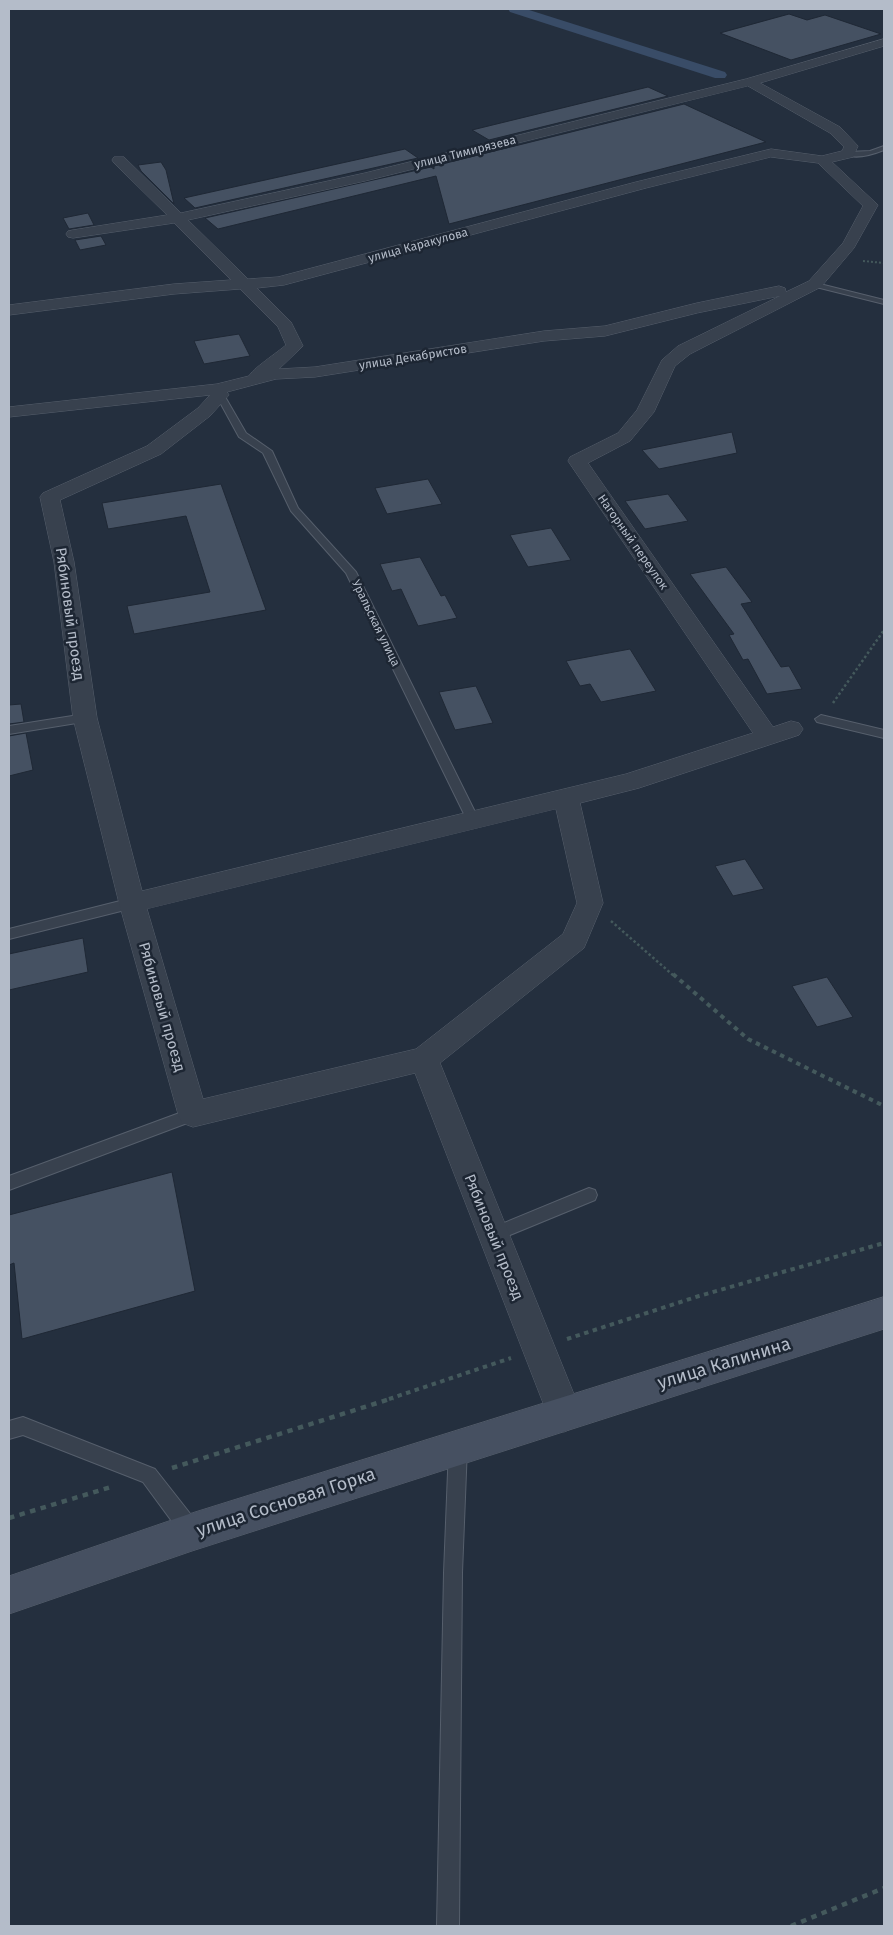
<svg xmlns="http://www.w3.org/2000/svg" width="893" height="1935" font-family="'Fira Sans',sans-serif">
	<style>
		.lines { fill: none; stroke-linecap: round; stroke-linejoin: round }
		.canal { fill: #394c67; fill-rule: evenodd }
		.building { fill: #455162; stroke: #1f2835 }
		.service-casing { stroke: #565f6c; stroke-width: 2 }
		.minor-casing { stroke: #565f6c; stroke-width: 1 }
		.secondary-casing { stroke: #565f6c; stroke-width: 1 }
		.path-far3 { stroke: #44595c; stroke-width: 2; stroke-dasharray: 2 2; stroke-linecap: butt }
		.path-far2 { stroke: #44595c; stroke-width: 2.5; stroke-dasharray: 2.5 2.5; stroke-linecap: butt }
		.path-far1 { stroke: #44595c; stroke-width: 4; stroke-dasharray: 4.5 4.5; stroke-linecap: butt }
		.path { stroke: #44595c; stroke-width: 4.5; stroke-dasharray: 5.5 5.5; stroke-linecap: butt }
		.service { fill: #38414e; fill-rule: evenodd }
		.minor { fill: #38414e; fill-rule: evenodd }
		.secondary { fill: #465061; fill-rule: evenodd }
		.labels { text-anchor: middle; stroke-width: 5; stroke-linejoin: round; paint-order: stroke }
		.far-street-label { font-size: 12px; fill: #b4bcc9; stroke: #1d2633 }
		.street-label { font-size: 15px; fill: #b4bcc9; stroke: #1d2633 }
		.near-street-label { font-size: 18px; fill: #b4bcc9; stroke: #1d2633 }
	</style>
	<rect width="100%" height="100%" fill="#242f3e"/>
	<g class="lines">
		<path class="canal" d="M508,9H526L725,72L727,75L725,78H715L510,12Z"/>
	</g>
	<g class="building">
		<path d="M789,14L807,20L825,15L881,34L791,60L720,33Z"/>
		<path d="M648,87L668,96L489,140L472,130Z"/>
		<path d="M684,104L766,142L449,224L436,176L218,229L205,218L431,167L434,169V166Z"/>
		<path d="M405,149L418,158L195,208L184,198Z"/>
		<path d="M161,162L166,170L174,204L141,171L138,165Z"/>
		<path d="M88,213L94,225L69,229L63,218Z"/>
		<path d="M101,236L106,245L80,250L75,240Z"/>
		<path d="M239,334L250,356L204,364L194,341Z"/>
		<path d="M732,432L737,453L659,469L642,450Z"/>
		<path d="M428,479L442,504L387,514L375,488Z"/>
		<path d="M221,484L266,610L134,634L127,606L210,592L186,516L108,529L102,503Z"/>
		<path d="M668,494L688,521L645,529L625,501Z"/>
		<path d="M551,528L571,560L528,567L510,535Z"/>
		<path d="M420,557L441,596L445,595L457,618L418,626L401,589L392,591L380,564Z"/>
		<path d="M726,567L752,602L741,604L781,667L789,666L802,689L767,694L748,659L743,660L729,635L734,634L690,574Z"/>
		<path d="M630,649L656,691L601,702L590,684L580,686L566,661Z"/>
		<path d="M476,686L493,723L455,730L439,692Z"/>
		<path d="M21,704L24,722L9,724V705Z"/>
		<path d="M26,733L33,770L9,776V736Z"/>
		<path d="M745,859L764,889L733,896L715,866Z"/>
		<path d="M83,938L88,972L9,990V954Z"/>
		<path d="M827,977L853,1017L817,1027L792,986Z"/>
		<path d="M172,1172L195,1291L22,1339L14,1263L9,1265V1215Z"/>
	</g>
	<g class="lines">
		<g class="service-casing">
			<g id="service">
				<path d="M884,146V150C874,154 855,160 845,154L848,152L870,151Z"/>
				<path d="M812,282L884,300V304L812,286Z"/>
				<path d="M220,392L224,395L246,433L272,451L298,508L356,572L479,820L477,823H469L467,820L346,573L291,511L263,453L239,437L216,395Z"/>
				<path d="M85,714L89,715L91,718L89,721L9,734V726Z"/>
				<path d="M821,715L884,730V738L817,722L815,719Z"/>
				<path d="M132,898L137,899L139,903L137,907L9,939V929Z"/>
				<path d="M193,1108L198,1109L201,1114L198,1119L9,1190V1176Z"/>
				<path d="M589,1188L595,1190L597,1195L595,1200L493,1242L487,1240L485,1235L487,1230Z"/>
				<path d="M23,1417L155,1469L199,1525L201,1532L199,1539L192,1541L185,1539L143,1482L23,1435L9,1439V1421Z"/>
				<path d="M458,1438L464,1441L467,1447L462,1573L459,1926H437L444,1573L449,1447L452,1441Z"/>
			</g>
		</g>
		<g class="minor-casing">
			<path id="minor" d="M884,39V46L760,83L840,127L858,146L853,157L832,162L878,205L854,248L821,287L690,354L675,366L654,412L630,441L588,463L773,727L791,721L799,723L803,729L799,735L639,788L580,803L603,903L584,948L440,1063L582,1414L576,1426L564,1432L552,1426L415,1073L193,1127L182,1123L178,1114L119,903L73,718L54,562L40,497L43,493L147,446L198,408L210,395L9,417V407L217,384L249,376C251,370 278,352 286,345L278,327L240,289L174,294L9,315V305L174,284L231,280L174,223L73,238L68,237L66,234L68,231L73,230L167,215L114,163L112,160L114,157H124L181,213L365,173L746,79ZM748,86L830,133L844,147L842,151L822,156L771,149L636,182L278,277L248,279L188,220L365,181ZM771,157L818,163L863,206L843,243L809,281L786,292L785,288L779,286L697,303L605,326L544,331L315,367L279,369L303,346L291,322L257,288L284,285L646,188ZM780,296L678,346L662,360L637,410L618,433L570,457L568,461L753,733L626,774L142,891L97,718L74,562L60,500L161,454L210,416L229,395L227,392L276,379L315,377L544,341L605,336L697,313ZM556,809L577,903L563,934L416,1049L203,1099L147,909Z"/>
		</g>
		<g class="secondary-casing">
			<path id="secondary" d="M884,1297V1329L192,1551L9,1614V1576L192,1513Z"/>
		</g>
		<path class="path-far3" d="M863,261L884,263"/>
		<g class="path-far2">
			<path d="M833,703L884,630"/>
			<path d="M611,921L674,976"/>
		</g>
		<g class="path-far1">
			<path d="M673,974L748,1039L884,1106"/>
			<path d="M567,1339L699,1296L884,1243"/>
			<path d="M389,1399L511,1358"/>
		</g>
		<g class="path">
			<path d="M172,1468L393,1398"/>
			<path d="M9,1518L111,1487"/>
			<path d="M791,1926L884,1888"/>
		</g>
		<use href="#service" class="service"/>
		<use href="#minor" class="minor"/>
		<use href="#secondary" class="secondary"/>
	</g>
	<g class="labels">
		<g class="far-street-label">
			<text transform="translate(465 152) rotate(-14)" y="4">улица Тимирязева</text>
			<text transform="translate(418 245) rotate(-15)" y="4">улица Каракулова</text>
			<text transform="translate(413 357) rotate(-9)" y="4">улица Декабристов</text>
			<text transform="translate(633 542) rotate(55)" y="4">Нагорный переулок</text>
			<text transform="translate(376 623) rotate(64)" y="4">Уральская улица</text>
		</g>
		<g class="street-label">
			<text transform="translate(70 614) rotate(82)" y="5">Рябиновый проезд</text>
			<text transform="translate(162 1007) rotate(74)" y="5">Рябиновый проезд</text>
			<text transform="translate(494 1237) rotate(68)" y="5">Рябиновый проезд</text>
		</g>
		<g class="near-street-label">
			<text transform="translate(724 1363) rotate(-17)" y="6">улица Калинина</text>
			<text transform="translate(286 1502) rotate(-18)" y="6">улица Сосновая Горка</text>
		</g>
	</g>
	<rect width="893" height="1935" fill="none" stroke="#b4bcc9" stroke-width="20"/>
</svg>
